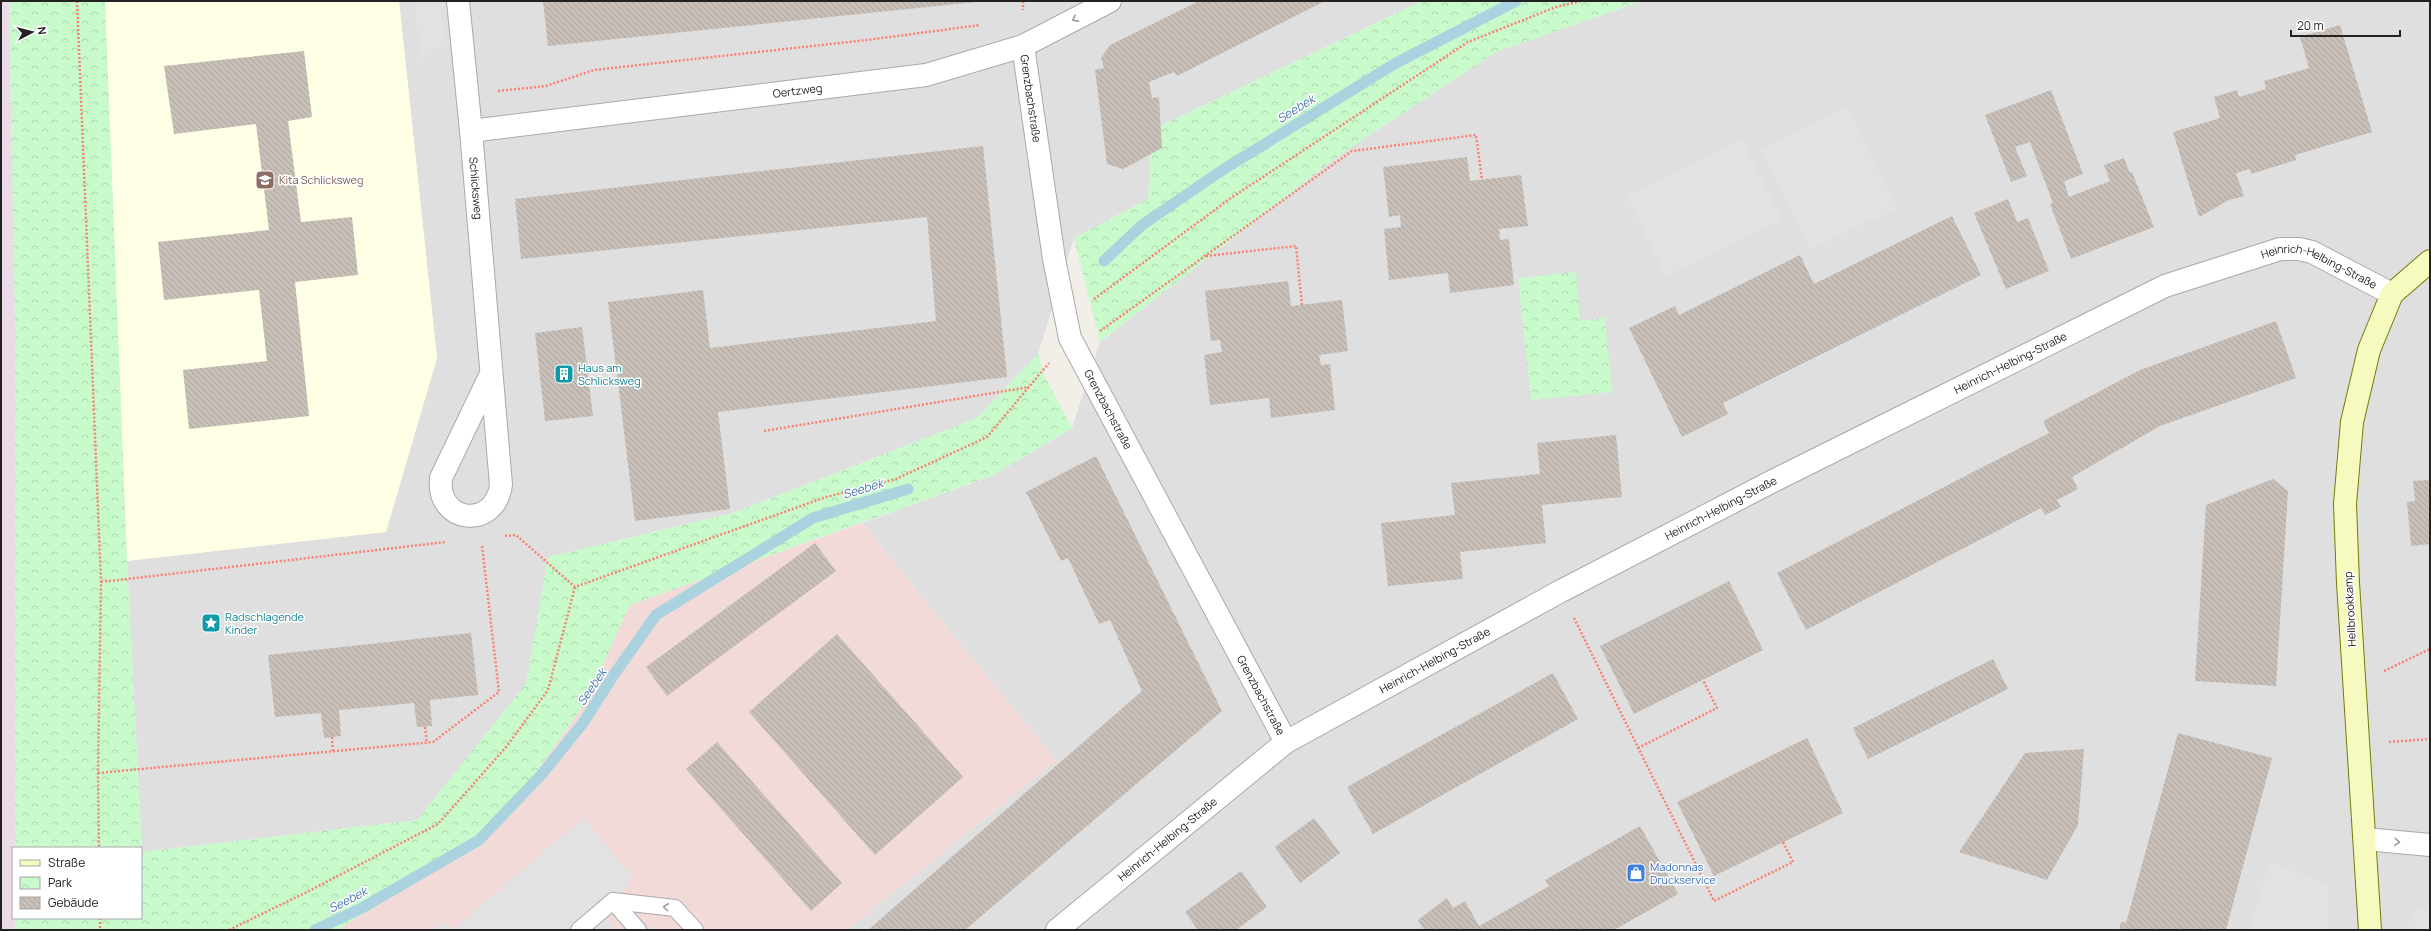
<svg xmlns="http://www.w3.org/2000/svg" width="2431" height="931" viewBox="0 0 2431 931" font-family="Manrope,sans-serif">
<defs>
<pattern id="park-crowns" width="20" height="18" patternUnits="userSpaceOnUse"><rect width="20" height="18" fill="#c8facc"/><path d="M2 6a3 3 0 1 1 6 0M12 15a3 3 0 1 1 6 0" fill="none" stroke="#acd6af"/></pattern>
<pattern id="building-back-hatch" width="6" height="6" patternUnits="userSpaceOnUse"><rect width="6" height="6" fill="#c7bfb8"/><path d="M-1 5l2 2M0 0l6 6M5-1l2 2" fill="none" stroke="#aba49e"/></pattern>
</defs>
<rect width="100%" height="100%" fill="#f2efe9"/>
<!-- residential -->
<g fill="#e0dfdf">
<polygon points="399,1 1422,1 1152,130 1148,199 1074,238 1038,354 977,418 733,513 548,557 527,684 417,820 142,852 127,561 386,531 437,358"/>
<polygon points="1642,1 2430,1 2430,930 847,930 1056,761 862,523 992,476 1072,428 1100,342 1342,153 1496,52"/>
</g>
<!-- commercial -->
<polygon fill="#f2dad9" points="862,523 1056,761 847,930 337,930 492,834 586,702 629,605"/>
<!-- education -->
<polygon fill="#ffffe5" points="105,1 399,1 437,358 386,532 127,561"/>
<!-- railway -->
<polygon fill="#ebdbe8" points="1,1 9,1 15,323 15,848 13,848 13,918 15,918 15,930 1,930"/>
<!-- park -->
<g fill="url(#park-crowns)">
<polygon points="9,1 105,1 127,561 142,852 417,820 526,684 548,557 733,513 977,418 1038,354 1046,379 1072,428 992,476 630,605 586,702 492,834 337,930 15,930 15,918 141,918 141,848 15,848 15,323"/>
<polygon points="1422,1 1642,1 1496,52 1342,153 1100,342 1074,238 1148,199 1152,130"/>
<polygon points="1576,272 1580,321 1605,318 1612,392 1531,400 1518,278"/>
</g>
<!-- parking -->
<g fill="#e2e2e2">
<polygon points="414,1 439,1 444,42 421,61"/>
<polygon points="1847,107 1897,208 1810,250 1761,149"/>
<polygon points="1742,139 1782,220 1666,276 1627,197"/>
<polygon points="583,818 633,877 607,916 614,930 432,930 443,921 452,930"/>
<polygon points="2269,861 2327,885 2329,930 2250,930"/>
<polygon points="2430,906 2430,930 2415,930 2414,907"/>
</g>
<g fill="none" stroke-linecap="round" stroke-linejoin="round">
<!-- stream -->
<g stroke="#aad3df" stroke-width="11">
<polyline points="1104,261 1142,225 1224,169 1396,63 1516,1"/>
<polyline points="315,930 362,908 479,840 542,774 583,723 615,673 656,615 813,518 908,489"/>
</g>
</g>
<!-- building -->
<g fill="url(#building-back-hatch)">
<polygon points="543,1 975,1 976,2 548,46"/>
<polygon points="1199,1 1325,1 1177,76 1174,72 1149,82 1152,98 1159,97 1162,148 1123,169 1107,164 1095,70 1104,68 1101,58 1110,45"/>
<polygon points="2340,25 2372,132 2295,155 2296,160 2251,174 2250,169 2236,173 2244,196 2229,200 2199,217 2173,132 2220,118 2214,97 2237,90 2239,97 2266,89 2264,81 2309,68 2300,37"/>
<polygon points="304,51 312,117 288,121 301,222 352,217 358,275 295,282 309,416 189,429 183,370 267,361 259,290 164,300 158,242 269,230 256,124 174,134 164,66"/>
<polygon points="2051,90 2083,174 2064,181 2069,197 2110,181 2104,165 2124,158 2130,173 2132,172 2154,227 2071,259 2050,204 2053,203 2030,142 2015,147 2027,176 2011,182 1985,115"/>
<polygon points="983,146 1007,377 718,412 730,509 635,521 608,302 703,290 710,348 936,321 927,217 521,259 515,199"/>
<polygon points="1467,157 1470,181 1521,175 1528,226 1499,229 1500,240 1509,239 1514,285 1450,293 1448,273 1389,280 1384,229 1401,227 1400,215 1389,217 1383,167"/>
<polygon points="2008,199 2017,222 2028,218 2049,271 2006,289 1974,213"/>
<polygon points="1952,216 1981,275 1723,403 1728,414 1682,437 1629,328 1675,306 1679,315 1800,255 1814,284"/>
<polygon points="1288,281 1291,306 1342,300 1348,351 1319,355 1321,365 1330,364 1335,410 1271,418 1269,398 1210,405 1204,355 1222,352 1220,340 1211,341 1205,291"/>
<polygon points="2276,321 2296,378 2160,426 2072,477 2078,489 2057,500 2061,507 2045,515 2041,508 1806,630 1777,573 2049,433 2043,421 2140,370"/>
<polygon points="582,327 593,416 545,421 535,333"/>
<polygon points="1616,435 1622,497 1542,505 1546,543 1460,552 1463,579 1388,586 1381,523 1455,515 1451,483 1540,474 1537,443"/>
<polygon points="1096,456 1222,711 965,930 868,930 1142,691 1110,620 1099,624 1068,558 1061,561 1026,492"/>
<polygon points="2273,479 2288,491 2276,686 2195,681 2206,505"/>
<polygon points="2430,480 2430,544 2411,546 2407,502 2415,501 2413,481"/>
<polygon points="815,543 836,571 667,696 646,667"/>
<polygon points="1729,581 1763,650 1634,714 1600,646"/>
<polygon points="471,633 478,695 430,700 432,726 417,727 414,703 339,710 341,736 324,738 321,713 275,717 268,655"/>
<polygon points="837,634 963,777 875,855 749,712"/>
<polygon points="1993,659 2008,689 1868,759 1853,728"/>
<polygon points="1553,673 1578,719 1373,834 1347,787"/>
<polygon points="2178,733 2272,758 2226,930 2119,930 2121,922 2126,923"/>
<polygon points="1807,738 1843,813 1714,876 1677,802"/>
<polygon points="717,742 842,883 811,911 686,769"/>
<polygon points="2084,749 2078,825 2047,880 1959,852 2025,753"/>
<polygon points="1314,818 1340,853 1300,883 1275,847"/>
<polygon points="1640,826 1678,894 1614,930 1424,930 1418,920 1447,898 1453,908 1465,901 1479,926 1549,886 1545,880"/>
<polygon points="1241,871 1267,907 1236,930 1198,930 1185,912"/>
</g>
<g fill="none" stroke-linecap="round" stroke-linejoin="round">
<defs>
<g id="lane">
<polyline points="613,901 638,930"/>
<polyline points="579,930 613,901 675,908 695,930"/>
</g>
<g id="street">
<path id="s1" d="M458 1 471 131 501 485C495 530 436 524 441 478L490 376"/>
<path id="s2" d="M1023 46 1054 259 1070 338 1286 742"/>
<path id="s3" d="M471 131 926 75 1023 46 1110 1"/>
<polyline points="2365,839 2430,845"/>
<path id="s4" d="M1057 930 1286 742 1561 591 1771 482 2165 286 2280 249H2299L2312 252 2392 294"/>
</g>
<polyline id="secondary" points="2370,930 2348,583 2345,504 2352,422 2369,350 2392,294 2430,261"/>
</defs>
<!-- lane casing -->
<use href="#lane" stroke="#a9a9a9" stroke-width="18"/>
<!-- street casing -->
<use href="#street" stroke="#a9a9a9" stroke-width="24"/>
<!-- secondary casing -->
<use href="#secondary" stroke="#707d05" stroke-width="24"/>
<!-- path -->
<g stroke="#fa8072" stroke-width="2.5" stroke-dasharray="2 2" stroke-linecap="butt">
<polyline points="77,1 101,582 98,773 99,848"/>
<polyline points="1023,1 1023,10"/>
<polyline points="498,91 546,86 594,70 867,40 980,25"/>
<polyline points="1206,256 1296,246 1302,305"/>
<polyline points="1094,299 1231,198 1468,42 1556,7 1581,1"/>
<polyline points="1100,331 1352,151 1476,135 1482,180"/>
<polyline points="764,431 1029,387"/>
<polyline points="505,536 516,535 575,587 826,497 896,479 987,437 1049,363"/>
<polyline points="101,582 446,542"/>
<polyline points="1574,618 1714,901 1793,862 1783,842"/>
<polyline points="2384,671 2430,649"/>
<polyline points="425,727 427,743"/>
<polyline points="332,737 333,752"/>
<polyline points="2389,742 2430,739"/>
<polyline points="1638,748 1717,708 1703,680"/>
<polyline points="98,773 433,742 499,692 482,546"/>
<polyline points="100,918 100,930"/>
<polyline points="229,930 305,893 438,824 507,746 548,690 575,587"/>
</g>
<!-- lane -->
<use href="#lane" stroke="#fff" stroke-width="16"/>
<!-- street -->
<use href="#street" stroke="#fff" stroke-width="22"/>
<!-- secondary -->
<use href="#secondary" stroke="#f7fabf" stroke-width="22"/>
</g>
<!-- one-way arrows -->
<defs><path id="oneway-chevron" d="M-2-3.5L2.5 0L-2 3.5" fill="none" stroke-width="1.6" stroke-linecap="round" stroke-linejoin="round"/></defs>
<g stroke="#9c9c9c">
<use href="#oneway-chevron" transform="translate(1075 19) rotate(152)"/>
<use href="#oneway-chevron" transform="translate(2397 842) rotate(5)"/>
<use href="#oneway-chevron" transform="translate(666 907) rotate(-173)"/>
</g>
<!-- icons -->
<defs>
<symbol id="school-square" viewBox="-11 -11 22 22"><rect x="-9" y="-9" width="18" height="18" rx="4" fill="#8d6e63" stroke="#fff"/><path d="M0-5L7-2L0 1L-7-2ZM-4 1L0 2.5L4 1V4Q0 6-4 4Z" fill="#fff"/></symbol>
<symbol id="building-square" viewBox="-11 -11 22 22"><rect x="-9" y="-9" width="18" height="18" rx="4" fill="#0f9aa8" stroke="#fff"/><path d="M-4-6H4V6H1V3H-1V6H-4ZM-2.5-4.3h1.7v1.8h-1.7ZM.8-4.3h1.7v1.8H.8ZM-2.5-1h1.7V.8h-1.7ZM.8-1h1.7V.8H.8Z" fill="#fff"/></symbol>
<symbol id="sight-square" viewBox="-11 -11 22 22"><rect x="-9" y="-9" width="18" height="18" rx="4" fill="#0f9aa8" stroke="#fff"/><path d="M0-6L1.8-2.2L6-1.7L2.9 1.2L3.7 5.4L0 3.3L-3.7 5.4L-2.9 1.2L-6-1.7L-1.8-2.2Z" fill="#fff"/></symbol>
<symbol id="shop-square" viewBox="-11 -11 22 22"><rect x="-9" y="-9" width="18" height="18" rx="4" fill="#3f7fe0" stroke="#fff"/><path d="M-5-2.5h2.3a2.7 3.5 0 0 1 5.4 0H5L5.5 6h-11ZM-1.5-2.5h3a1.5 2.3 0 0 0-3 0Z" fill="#fff"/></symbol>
</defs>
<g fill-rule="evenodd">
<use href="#school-square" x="254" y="169" width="22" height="22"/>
<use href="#building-square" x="553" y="363" width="22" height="22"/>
<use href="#sight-square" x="200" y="612" width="22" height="22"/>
<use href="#shop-square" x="1625" y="862" width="22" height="22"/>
</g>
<g text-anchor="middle" stroke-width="3" stroke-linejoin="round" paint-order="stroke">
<!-- street labels -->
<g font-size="11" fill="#222" stroke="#fff">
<text dy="4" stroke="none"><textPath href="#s3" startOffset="329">Oertzweg</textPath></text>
<text dy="4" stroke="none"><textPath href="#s2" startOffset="53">Grenzbachstraße</textPath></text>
<text dy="4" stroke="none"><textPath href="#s1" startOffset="188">Schlicksweg</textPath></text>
<text dy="4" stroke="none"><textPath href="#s4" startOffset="1450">Heinrich-Helbing-Straße</textPath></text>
<text dy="4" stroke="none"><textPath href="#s4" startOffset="1114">Heinrich-Helbing-Straße</textPath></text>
<text dy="4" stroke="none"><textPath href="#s2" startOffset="377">Grenzbachstraße</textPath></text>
<text dy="4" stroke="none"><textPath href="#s4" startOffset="790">Heinrich-Helbing-Straße</textPath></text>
<text transform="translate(2350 609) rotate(-93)" y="4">Hellbrookkamp</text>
<text dy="4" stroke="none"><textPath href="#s4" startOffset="466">Heinrich-Helbing-Straße</textPath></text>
<text dy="4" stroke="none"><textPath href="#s2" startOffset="701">Grenzbachstraße</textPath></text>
<text dy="4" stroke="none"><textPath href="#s4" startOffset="143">Heinrich-Helbing-Straße</textPath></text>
</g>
<!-- education labels -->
<g font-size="11" fill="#785e54" stroke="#fff" text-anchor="start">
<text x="279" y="184">Kita Schlicksweg</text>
</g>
<!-- culture labels -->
<g font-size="11" fill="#0d838f" stroke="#fff" text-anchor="start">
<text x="578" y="372">Haus am<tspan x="578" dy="13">Schlicksweg</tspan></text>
<text x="225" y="621">Radschlagende<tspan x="225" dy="13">Kinder</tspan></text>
</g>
<!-- shop labels -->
<g font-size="11" fill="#366cbe" stroke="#fff" text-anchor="start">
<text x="1650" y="871">Madonnas<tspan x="1650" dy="13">Druckservice</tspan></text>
</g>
<!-- water labels -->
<g font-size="12" font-style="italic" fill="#4a7aab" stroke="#fff">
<text transform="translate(1296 109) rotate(-32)" y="4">Seebek</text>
<text transform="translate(863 489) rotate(-17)" y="4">Seebek</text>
<text transform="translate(592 687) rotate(-56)" y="4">Seebek</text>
<text transform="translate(348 900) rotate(-27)" y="4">Seebek</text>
</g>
</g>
<!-- border -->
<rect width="2431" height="931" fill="none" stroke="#222222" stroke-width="4"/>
<!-- legend -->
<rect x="12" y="847" width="130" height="72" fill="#ffffff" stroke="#a7a7a7"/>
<rect x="20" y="860" width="20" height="6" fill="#f7fabf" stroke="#a7a7a7"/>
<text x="48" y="867" font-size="12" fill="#222222">Straße</text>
<rect x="20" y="877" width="20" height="12" fill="url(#park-crowns)" stroke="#a7a7a7"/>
<text x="48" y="887" font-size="12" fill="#222222">Park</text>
<rect x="20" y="897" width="20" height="12" fill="url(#building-back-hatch)" stroke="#a7a7a7"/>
<text x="48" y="907" font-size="12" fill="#222222">Gebäude</text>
<!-- north arrow -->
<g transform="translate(32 32) rotate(83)" stroke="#ffffff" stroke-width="3" paint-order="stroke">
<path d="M0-3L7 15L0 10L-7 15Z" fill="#222222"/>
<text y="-6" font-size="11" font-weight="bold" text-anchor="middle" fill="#222222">N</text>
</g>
<!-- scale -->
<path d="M2291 30v6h109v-6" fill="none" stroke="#222222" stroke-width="2"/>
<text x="2297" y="30" font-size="12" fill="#222222" stroke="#ffffff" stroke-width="3" paint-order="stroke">20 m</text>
</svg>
